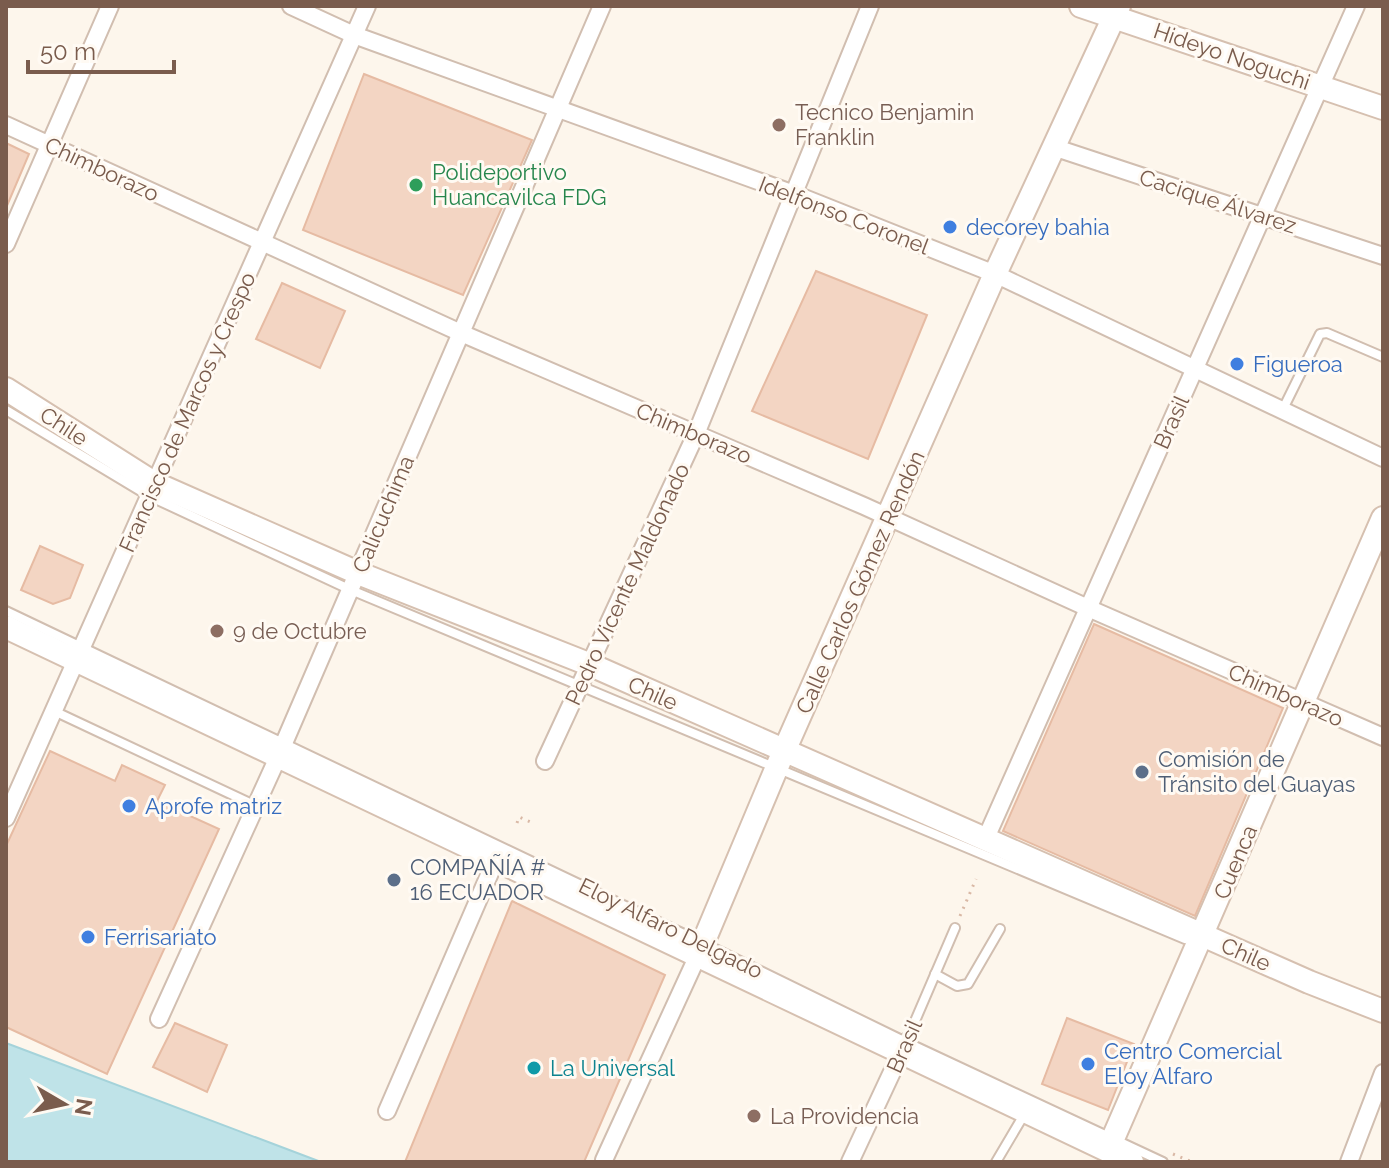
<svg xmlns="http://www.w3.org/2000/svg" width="1389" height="1168" viewBox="0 0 1389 1168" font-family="Raleway,sans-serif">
<rect width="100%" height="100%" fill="#fdf6ec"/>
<!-- water -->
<polygon fill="#bfe3e8" stroke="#a5d3da" stroke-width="2" points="6,1043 321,1162 6,1162"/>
<!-- building -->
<g fill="#f3d5c3" stroke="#e6bba3" stroke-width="2">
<polygon points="364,74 532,140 463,295 303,230"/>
<polygon points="6,143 29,154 6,208"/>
<polygon points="816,271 927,315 868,459 752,411"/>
<polygon points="282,283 345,311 320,368 256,339"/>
<polygon points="40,546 83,565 70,598 53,604 21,590"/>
<polygon points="1094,624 1283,708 1195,916 1003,831"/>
<polygon points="50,751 115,781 122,765 165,785 157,801 219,829 107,1074 6,1027 6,846"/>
<polygon points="512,901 665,975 584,1162 405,1162"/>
<polygon points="1067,1018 1134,1044 1108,1110 1042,1084"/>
<polygon points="175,1023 227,1045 207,1092 153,1067"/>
</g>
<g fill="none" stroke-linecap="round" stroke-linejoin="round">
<defs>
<g id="lane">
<polyline points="1283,409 1320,334 1327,333 1383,357"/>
<polyline points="6,410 149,496 351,590 1185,939"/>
<polyline points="6,611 703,943 906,1042 1163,1162"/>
<polyline points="54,711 256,806"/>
<polyline points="935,974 957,986 968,984 1000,929"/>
<polyline points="906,1042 955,928"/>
<polyline points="996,1162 1025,1113"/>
</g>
<g id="street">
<polyline points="291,6 354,35 794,194 995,274 1383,458"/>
<polyline points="6,125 461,333 864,506 1088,608 1383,737"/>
<polyline points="1053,147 1383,256"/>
<polyline points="6,244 110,6"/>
<polyline points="545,761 696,434 870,6"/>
<polyline points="6,818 367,6"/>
<polyline points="986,838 1356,6"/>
<polyline points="159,1019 278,757 602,6"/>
<polyline points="387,1111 496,859"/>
<polyline points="604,1160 698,955"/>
<polyline points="850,1162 906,1042"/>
<polyline points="1349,1162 1383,1073"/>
</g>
<g id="secondary">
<polyline points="1081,6 1383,108"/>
<polyline points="6,389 154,483 358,573 591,665 1309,982 1383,1011"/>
<polyline points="6,627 1132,1162"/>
<polyline points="698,955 777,767 995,274 1119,6"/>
<polyline points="1108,1150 1383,518"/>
</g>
</defs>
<!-- lane casing -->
<use href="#lane" stroke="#d1beb0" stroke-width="12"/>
<!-- street casing -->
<use href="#street" stroke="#d1beb0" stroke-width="20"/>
<!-- secondary casing -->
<use href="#secondary" stroke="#d6c0b0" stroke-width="26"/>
<!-- path -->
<g stroke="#d9b8a5" stroke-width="3" stroke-dasharray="2 6" stroke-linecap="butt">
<polyline points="517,823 519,817 535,824"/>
<polyline points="960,916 976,879"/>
<polyline points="1173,1154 1192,1162"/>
</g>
<!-- lane -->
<use href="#lane" stroke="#fff" stroke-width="8"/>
<!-- street -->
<use href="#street" stroke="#fff" stroke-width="16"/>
<!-- secondary -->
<use href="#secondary" stroke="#fff" stroke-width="22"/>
</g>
<!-- markers -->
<g fill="#8d6e63" stroke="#fffaf3" stroke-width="3">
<circle cx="779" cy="125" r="8"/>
<circle cx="217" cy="631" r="8"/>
<circle cx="754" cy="1116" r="8"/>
</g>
<circle fill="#2e9e5b" stroke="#fffaf3" stroke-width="3" cx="416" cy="185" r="8"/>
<g fill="#3f7fe0" stroke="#fffaf3" stroke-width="3">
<circle cx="950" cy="227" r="8"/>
<circle cx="1237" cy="364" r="8"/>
<circle cx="129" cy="806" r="8"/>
<circle cx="88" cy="937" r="8"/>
<circle cx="1088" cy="1064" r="8"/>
</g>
<g fill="#5c6f8a" stroke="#fffaf3" stroke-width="3">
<circle cx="1142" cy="772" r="8"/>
<circle cx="394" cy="880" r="8"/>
</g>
<circle fill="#0f9aa8" stroke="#fffaf3" stroke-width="3" cx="534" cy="1068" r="8"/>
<g text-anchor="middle" stroke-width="6" stroke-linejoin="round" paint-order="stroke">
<!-- street labels -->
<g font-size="22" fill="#7a5c4d" stroke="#fffaf3">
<text transform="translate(1232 56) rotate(19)" y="8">Hideyo Noguchi</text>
<text transform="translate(102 169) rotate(25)" y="8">Chimborazo</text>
<text transform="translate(1218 201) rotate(18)" y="8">Cacique Álvarez</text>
<text transform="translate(844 215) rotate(21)" y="8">Idelfonso Coronel</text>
<text transform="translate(187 412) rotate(-66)" y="8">Francisco de Marcos y Crespo</text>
<text transform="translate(1171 422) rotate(-66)" y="8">Brasil</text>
<text transform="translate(64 426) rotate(33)" y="8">Chile</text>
<text transform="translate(694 433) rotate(23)" y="8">Chimborazo</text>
<text transform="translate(383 514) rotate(-67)" y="8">Calicuchima</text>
<text transform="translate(860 582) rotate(-66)" y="8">Calle Carlos Gómez Rendón</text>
<text transform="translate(627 584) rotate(-65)" y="8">Pedro Vicente Maldonado</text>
<text transform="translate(653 693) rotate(24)" y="8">Chile</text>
<text transform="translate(1286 695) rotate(24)" y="8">Chimborazo</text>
<text transform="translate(1235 862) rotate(-67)" y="8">Cuenca</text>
<text transform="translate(671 928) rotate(26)" y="8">Eloy Alfaro Delgado</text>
<text transform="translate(1246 954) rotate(24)" y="8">Chile</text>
<text transform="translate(904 1046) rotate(-66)" y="8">Brasil</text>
</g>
<!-- education labels -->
<g font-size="22" fill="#785e54" stroke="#fffaf3" text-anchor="start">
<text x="795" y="120">Tecnico Benjamin<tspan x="795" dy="25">Franklin</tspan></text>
<text x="233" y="639">9 de Octubre</text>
<text x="770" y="1124">La Providencia</text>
</g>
<!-- leisure labels -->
<g font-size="22" fill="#27864d" stroke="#fffaf3" text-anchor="start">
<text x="432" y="180">Polideportivo<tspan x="432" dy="25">Huancavilca FDG</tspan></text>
</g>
<!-- shop labels -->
<g font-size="22" fill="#366cbe" stroke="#fffaf3" text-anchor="start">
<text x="966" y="235">decorey bahia</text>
<text x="1253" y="372">Figueroa</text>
<text x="145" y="814">Aprofe matriz</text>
<text x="104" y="945">Ferrisariato</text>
<text x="1104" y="1059">Centro Comercial<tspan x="1104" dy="25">Eloy Alfaro</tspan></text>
</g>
<!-- service labels -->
<g font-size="22" fill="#4e5e75" stroke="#fffaf3" text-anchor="start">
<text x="1158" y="767">Comisión de<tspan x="1158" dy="25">Tránsito del Guayas</tspan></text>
<text x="410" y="875">COMPAÑÍA #<tspan x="410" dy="25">16 ECUADOR</tspan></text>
</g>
<!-- culture labels -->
<g font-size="22" fill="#0d838f" stroke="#fffaf3" text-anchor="start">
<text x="550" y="1076">La Universal</text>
</g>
</g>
<!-- border -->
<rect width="1389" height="1168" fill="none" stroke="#7a5c4d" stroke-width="16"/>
<!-- north arrow -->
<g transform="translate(64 1104) rotate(99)" stroke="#fffaf3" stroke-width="6" paint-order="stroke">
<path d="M0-6L14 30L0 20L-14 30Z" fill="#7a5c4d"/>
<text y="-12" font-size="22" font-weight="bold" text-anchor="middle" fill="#7a5c4d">N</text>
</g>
<!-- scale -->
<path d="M28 60v12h146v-12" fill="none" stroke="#7a5c4d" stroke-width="4"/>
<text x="40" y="60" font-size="24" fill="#7a5c4d" stroke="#fffaf3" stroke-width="6" paint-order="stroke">50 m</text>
</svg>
